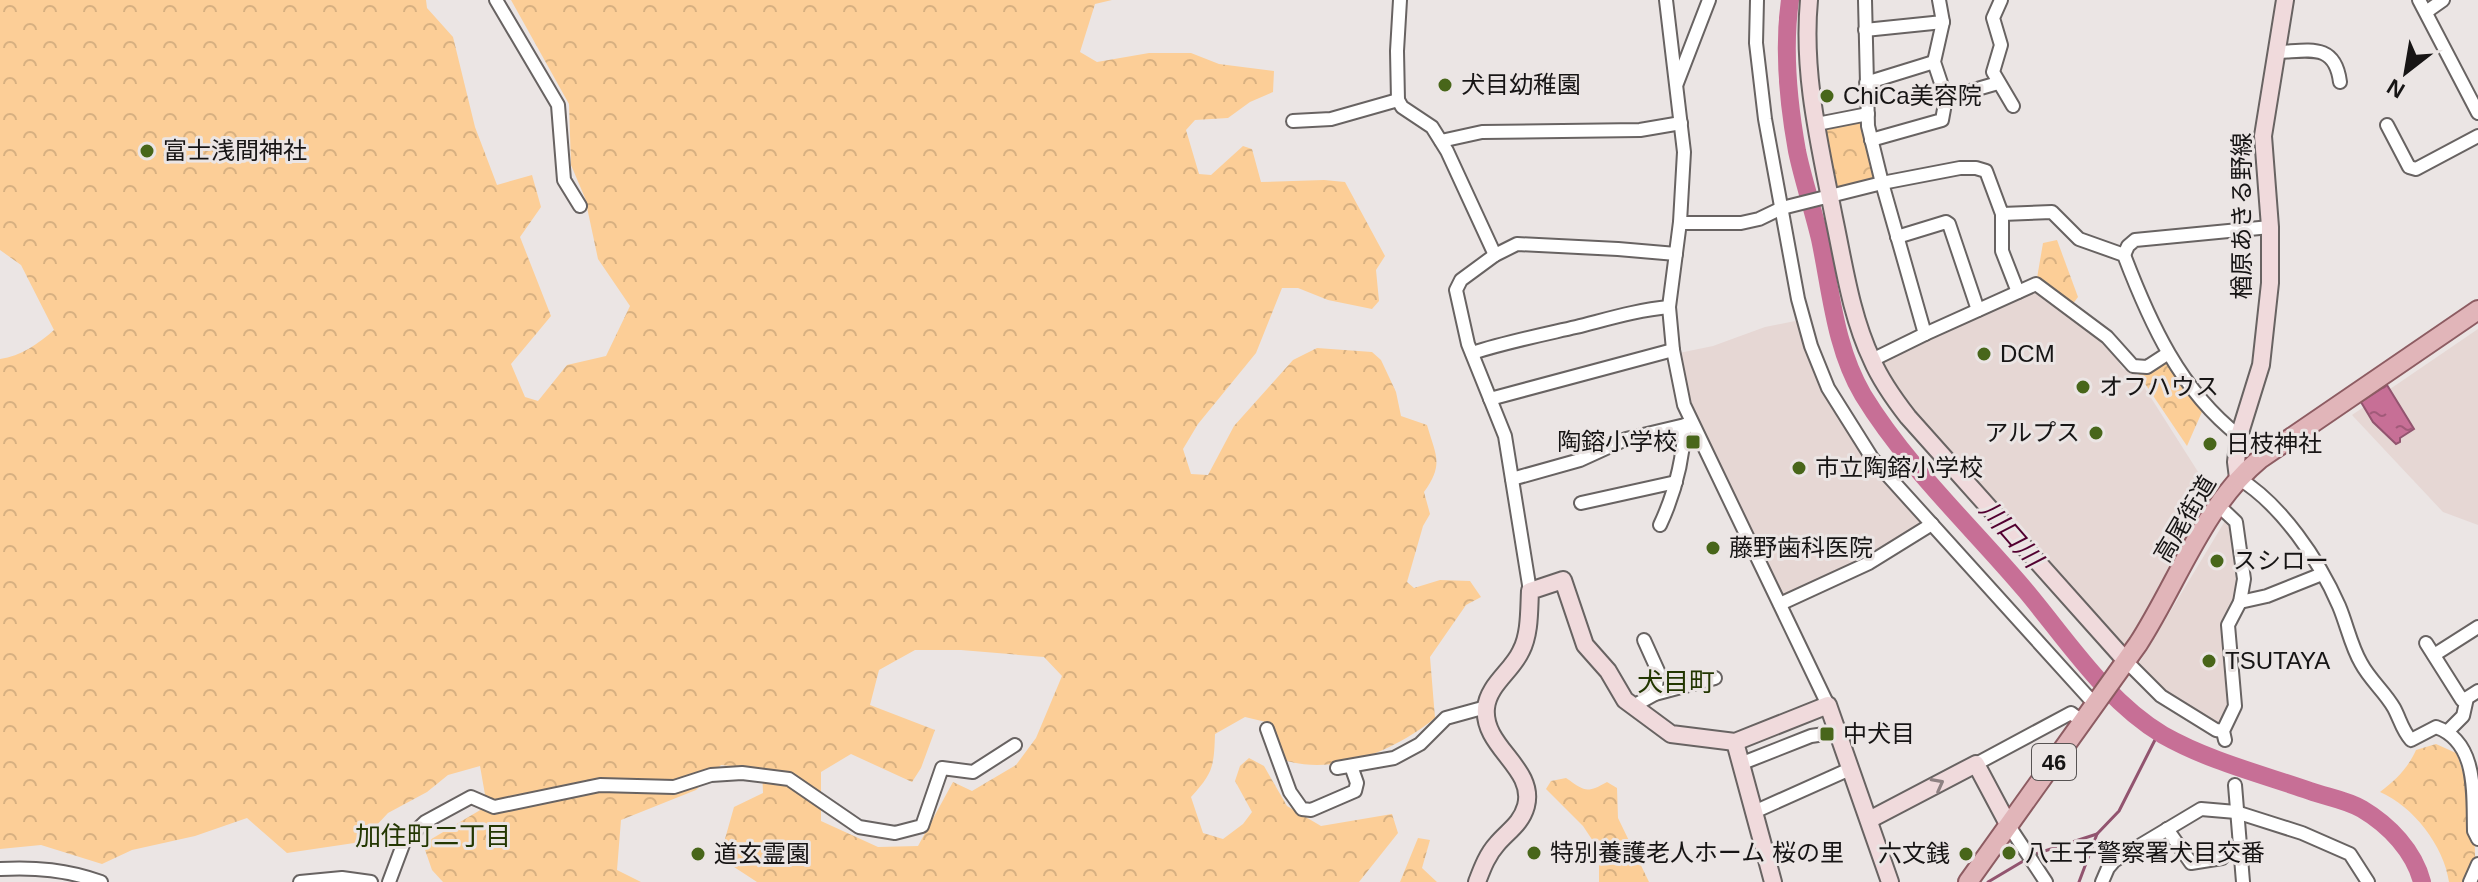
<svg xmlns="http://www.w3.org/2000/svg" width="2478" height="882" viewBox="0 0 2478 882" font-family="Arial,'Noto Sans JP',sans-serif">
<defs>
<pattern id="forest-crowns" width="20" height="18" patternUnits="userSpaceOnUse" patternTransform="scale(2)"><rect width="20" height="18" fill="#fcce97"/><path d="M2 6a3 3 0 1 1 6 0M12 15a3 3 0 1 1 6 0" fill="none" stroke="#d7b081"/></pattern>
<pattern id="water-ripples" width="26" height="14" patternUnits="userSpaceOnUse" patternTransform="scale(2)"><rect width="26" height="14" fill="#c76f96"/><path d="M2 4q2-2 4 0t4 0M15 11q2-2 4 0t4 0" fill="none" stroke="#a15a79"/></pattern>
</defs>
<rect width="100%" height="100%" fill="#ebe5e4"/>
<!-- built -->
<g fill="#e6d7d4">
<polygon points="2036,284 2069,309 2109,347 2123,369 2134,371 2214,497 2199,517 2169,575 2128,644 2122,644 1907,405 1878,357"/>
<polygon points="1805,319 1835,402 1932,524 1784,602 1689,409 1679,353 1713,346 1765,327"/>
<polygon points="2478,329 2478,525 2443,512 2352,415"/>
<polygon points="2225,521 2231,525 2240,574 2236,599 2227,624 2233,707 2221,728 2167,694 2138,665"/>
</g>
<!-- forest -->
<g fill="url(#forest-crowns)" fill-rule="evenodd">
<path d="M0 0H426L427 8 453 37 475 127 497 185 532 175 541 207 520 237 551 316 511 364 525 397 538 401 567 365 606 356 630 306 598 259 585 198 571 165 569 104 511 0H1112L1095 4 1080 52 1097 62 1149 53H1191L1219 64 1274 71 1273 92 1250 102 1228 118 1195 120 1186 130 1199 174 1211 175 1243 146 1252 149 1261 182 1324 180 1345 182 1385 256 1376 270 1379 301 1372 309 1328 300 1298 288H1282L1256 353 1198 424 1183 449 1191 474 1208 475 1234 426 1293 360 1317 348 1372 352 1381 360 1396 392 1401 416 1427 425C1436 456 1444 464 1424 492L1430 514 1423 526 1407 582 1414 588 1440 580 1470 581 1481 597 1466 605 1430 657 1435 718C1396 750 1337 775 1287 761L1270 723 1245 717 1215 734C1214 767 1213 773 1191 797L1203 833 1223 839 1243 824 1252 812 1235 781 1240 766 1249 758 1264 766 1287 806 1321 826 1392 814 1398 833 1359 882H757L731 865 721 853 734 807 763 793 762 769 721 765 696 790 621 820 617 870 641 882H443L432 870 423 844 487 806 480 766 448 775 427 792 388 813 361 842 287 853 247 818 195 836 132 850 102 864 41 845 0 849V359C21 356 38 344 54 330L21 265 0 250ZM915 650H961L1044 657 1062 676 1036 738 1016 765 972 791 953 782 918 846 878 847 821 821V772L851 754 912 782 921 768 935 730 870 705 879 670Z"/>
<polygon points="1868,114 1882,183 1838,194 1823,123"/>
<polygon points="2057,240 2078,297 2069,309 2036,284 2043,243"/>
<polygon points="2167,354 2205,405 2187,446 2133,366"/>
<path d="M2436 744 2456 753C2471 788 2478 845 2474 882H2449C2444 846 2413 806 2380 792 2396 780 2408 768 2416 750Z"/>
<path d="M1566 778C1585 791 1586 794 1607 782L1617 788 1618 818 1649 882H1599V850L1583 826 1546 789 1551 781Z"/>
<polygon points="1418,838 1430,840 1422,868 1437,882 1400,882"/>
</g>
<!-- water -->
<polygon fill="url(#water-ripples)" stroke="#92546f" stroke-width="2" points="2387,385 2414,429 2400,438 2400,442 2396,444 2373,422 2361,402"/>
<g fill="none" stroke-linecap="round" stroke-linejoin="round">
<!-- stream -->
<g stroke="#92546f" stroke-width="3">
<polyline points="2032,855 2097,834"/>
<polyline points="1988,882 2025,860"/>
<polyline points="2079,882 2097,834 2119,811 2159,732"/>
</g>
<!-- river -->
<path stroke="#c76f96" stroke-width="18" d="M1790 0C1783 49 1788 101 1797 151 1803 180 1813 209 1820 239 1831 291 1835 348 1863 395 1907 467 1972 527 2026 591 2067 640 2107 702 2163 735 2209 761 2261 774 2310 791 2327 797 2347 800 2362 809 2389 825 2414 851 2422 882"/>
<defs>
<g id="street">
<polyline points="496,0 558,105 564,180 580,206"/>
<polyline points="1400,0 1397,51 1398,100 1402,107 1432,127 1447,151 1495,255"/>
<polyline points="1666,0 1684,152 1680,222 1669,307 1673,350 1684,405 1828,705"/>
<polyline points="1757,0 1756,43 1765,119 1798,299 1811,346 1828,388 1872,458 2089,698"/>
<polyline points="1865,0 1868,126 1882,183 1925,334 1872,360"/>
<polyline points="2001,0 1993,18 2001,45 1993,72 2013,106"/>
<polyline points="2419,0 2478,113"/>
<polyline points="2426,12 2443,0"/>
<polyline points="1865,30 1943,22"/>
<path d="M2278 52C2308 51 2335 42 2340 82"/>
<polyline points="1677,83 1709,0"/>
<polyline points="1866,83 1934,62"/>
<polyline points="1946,98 1998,83"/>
<polyline points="1293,121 1331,119 1398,100"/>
<polyline points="1817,124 1868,114"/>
<polyline points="2387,125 2409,167 2416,169 2478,136"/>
<polyline points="1871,140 1942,120 1946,98 1934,62 1943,22 1939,0"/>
<polyline points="1441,141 1482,132 1640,130 1681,123"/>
<polyline points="2002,214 2002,251 2018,292"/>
<path d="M1680 223H1741L1759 219 1782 208 1882 183 1960 168H1976L1986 171 2002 214 2052 212 2079 239 2124 255C2150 323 2180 390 2239 436"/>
<polyline points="1897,237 1946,222 1949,224 1978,310"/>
<polyline points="2124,255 2128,246 2135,240 2270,227"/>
<polyline points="1925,334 2036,284 2107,337 2133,366 2147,367 2167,354"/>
<path d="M1472 353C1506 342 1541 335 1576 327 1608 319 1637 310 1669 307"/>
<polyline points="1490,399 1673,350"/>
<path d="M2238 478C2281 504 2319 560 2339 606 2347 625 2351 646 2361 663 2370 680 2385 692 2394 708 2400 719 2402 730 2411 740L2436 727C2478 742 2473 794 2474 831L2478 839"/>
<polyline points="1512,479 1580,460 1626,439 1685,425"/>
<polyline points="1581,503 1676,482"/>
<polyline points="2218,505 2236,522 2244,579 2240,602 2228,625 2235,706 2223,731 2225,740"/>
<path d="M1660 525C1675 493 1683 460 1685 425L1691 422"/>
<polyline points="1530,591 1505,436 1468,344 1456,290 1461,280 1495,255 1517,244 1618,249 1676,254"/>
<polyline points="2240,602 2267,596 2322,574"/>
<polyline points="1780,604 1869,563 1932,524"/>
<polyline points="1644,640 1658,671 1655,694"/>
<polyline points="2426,643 2462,700 2467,698"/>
<polyline points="2434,655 2478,627"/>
<polyline points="2126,661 2161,696 2216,730 2223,731"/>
<polyline points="1635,705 1655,694 1715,678"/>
<polyline points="1267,729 1290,792 1302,809 1311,810 1355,791 1357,783 1351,766"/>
<polyline points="2448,731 2463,716 2467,698 2478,691"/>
<polyline points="1740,764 1811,736 1838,732"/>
<polyline points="1976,764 2071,713 2083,722"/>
<polyline points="1337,768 1394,758 1420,744 1446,718 1486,707"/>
<polyline points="2235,785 2243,882"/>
<polyline points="1754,812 1850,769"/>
<polyline points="2009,826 2046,882"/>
<polyline points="2167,829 2191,863 2222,858"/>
<path d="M0 869C36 867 67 870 101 882"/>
<polyline points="300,882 342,878 371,882"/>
<polyline points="389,882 404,842 425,822 471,797 494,807 600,785 674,787 711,775 742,773 789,779 859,827 895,833 922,826 942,768 973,772 1015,745"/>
<polyline points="2102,882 2108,868 2114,861 2201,809 2236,812 2302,833 2350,854 2368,882"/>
<polyline points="2470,882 2478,864"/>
</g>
<g id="secondary">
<path d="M1809 0C1802 74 1820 146 1834 218 1844 265 1851 316 1872 360 1881 381 1894 399 1908 417L2126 661"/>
<polyline points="2238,478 2236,462 2239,436 2261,365 2270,283 2270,227 2263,136 2285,0"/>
<polyline points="1735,742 1773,882"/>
<polyline points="1869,820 1976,764 2009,826"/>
<path d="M1477 882C1482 869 1487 855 1497 844 1508 831 1521 824 1526 806 1536 768 1482 747 1486 708 1488 685 1512 671 1521 651 1530 634 1529 610 1530 591L1563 580 1585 645 1608 671 1625 700 1671 734 1735 742 1828 705 1890 882"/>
</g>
<path id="primary" d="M1968 882 2138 644C2178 582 2203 506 2260 459L2478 310"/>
</defs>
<!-- street casing -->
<use href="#street" stroke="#686362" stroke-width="16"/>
<!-- secondary casing -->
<use href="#secondary" stroke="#686362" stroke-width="20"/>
<!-- primary casing -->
<use href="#primary" stroke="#8d5c62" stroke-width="22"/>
<!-- street -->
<use href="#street" stroke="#fff" stroke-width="12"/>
<!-- secondary -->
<use href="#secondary" stroke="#f0dadc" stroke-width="16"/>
<!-- primary -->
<use href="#primary" stroke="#e1b5b9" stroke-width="18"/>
</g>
<!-- one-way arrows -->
<defs><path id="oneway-chevron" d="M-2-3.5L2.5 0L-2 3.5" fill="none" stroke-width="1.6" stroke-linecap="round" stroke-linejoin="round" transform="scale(2)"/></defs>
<use stroke="#8e8182" href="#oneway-chevron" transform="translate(1938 784) rotate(-28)"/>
<!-- markers -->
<g fill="#48661a" stroke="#ebe5e4" stroke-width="3">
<circle cx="1445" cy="85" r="8"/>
<circle cx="1827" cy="96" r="8"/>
<circle cx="147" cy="151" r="8"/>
<circle cx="1984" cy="354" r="8"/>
<circle cx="2083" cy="387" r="8"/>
<circle cx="2096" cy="433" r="8"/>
<rect x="1685" y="434" width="16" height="16" rx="4"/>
<circle cx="2210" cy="444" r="8"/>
<circle cx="1799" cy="468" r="8"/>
<circle cx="1713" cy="548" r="8"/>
<circle cx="2217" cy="561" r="8"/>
<circle cx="2209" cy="661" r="8"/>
<rect x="1819" y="726" width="16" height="16" rx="4"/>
<circle cx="1534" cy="853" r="8"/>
<circle cx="2009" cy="853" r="8"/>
<circle cx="698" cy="854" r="8"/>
<circle cx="1966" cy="854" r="8"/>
</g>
<g text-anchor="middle" stroke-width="6" stroke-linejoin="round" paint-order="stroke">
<!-- shield labels -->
<rect fill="#ebe5e4" stroke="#575353" stroke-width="2" x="2032" y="744" width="44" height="36" rx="6"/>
<g font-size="22" font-weight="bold" fill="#171515">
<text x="2054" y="770">46</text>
</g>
<!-- poi labels -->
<g font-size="24" fill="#171515" stroke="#ebe5e4" text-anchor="start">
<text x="1461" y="93">犬目幼稚園</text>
<text x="1843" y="104">ChiCa美容院</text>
<text x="163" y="159">富士浅間神社</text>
<text x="2000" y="362">DCM</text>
<text x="2099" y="395">オフハウス</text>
<text x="2080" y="441" text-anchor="end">アルプス</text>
<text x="1677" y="450" text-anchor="end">陶鎔小学校</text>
<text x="2226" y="452">日枝神社</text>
<text x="1815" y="476">市立陶鎔小学校</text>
<text x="1729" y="556">藤野歯科医院</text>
<text x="2233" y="569">スシロー</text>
<text x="2225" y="669">TSUTAYA</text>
<text x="1843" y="742">中犬目</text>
<text x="1550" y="861">特別養護老人ホーム 桜の里</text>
<text x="2025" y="861">八王子警察署犬目交番</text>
<text x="714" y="862">道玄霊園</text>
<text x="1950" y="862" text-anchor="end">六文銭</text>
</g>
<!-- street labels -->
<g font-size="24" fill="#171515" stroke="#ebe5e4">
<text transform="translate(2242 216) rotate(-90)" y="8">楢原あきる野線</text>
<text transform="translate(2185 519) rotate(-59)" y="8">高尾街道</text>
</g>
<!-- water labels -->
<g font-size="26" font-style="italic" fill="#520030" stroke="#ebe5e4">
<text transform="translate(2011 534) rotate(49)" y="9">川口川</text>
</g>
<!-- neighbourhood labels -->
<g font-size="26" fill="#233702" stroke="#ebe5e4">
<text x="1676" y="691">犬目町</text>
<text x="433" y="845">加住町二丁目</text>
</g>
</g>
<!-- north arrow -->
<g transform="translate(2406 72) rotate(211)" stroke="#ebe5e4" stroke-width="6" paint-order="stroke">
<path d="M0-6L14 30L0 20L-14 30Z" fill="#171515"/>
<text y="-12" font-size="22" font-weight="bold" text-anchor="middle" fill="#171515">N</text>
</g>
</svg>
